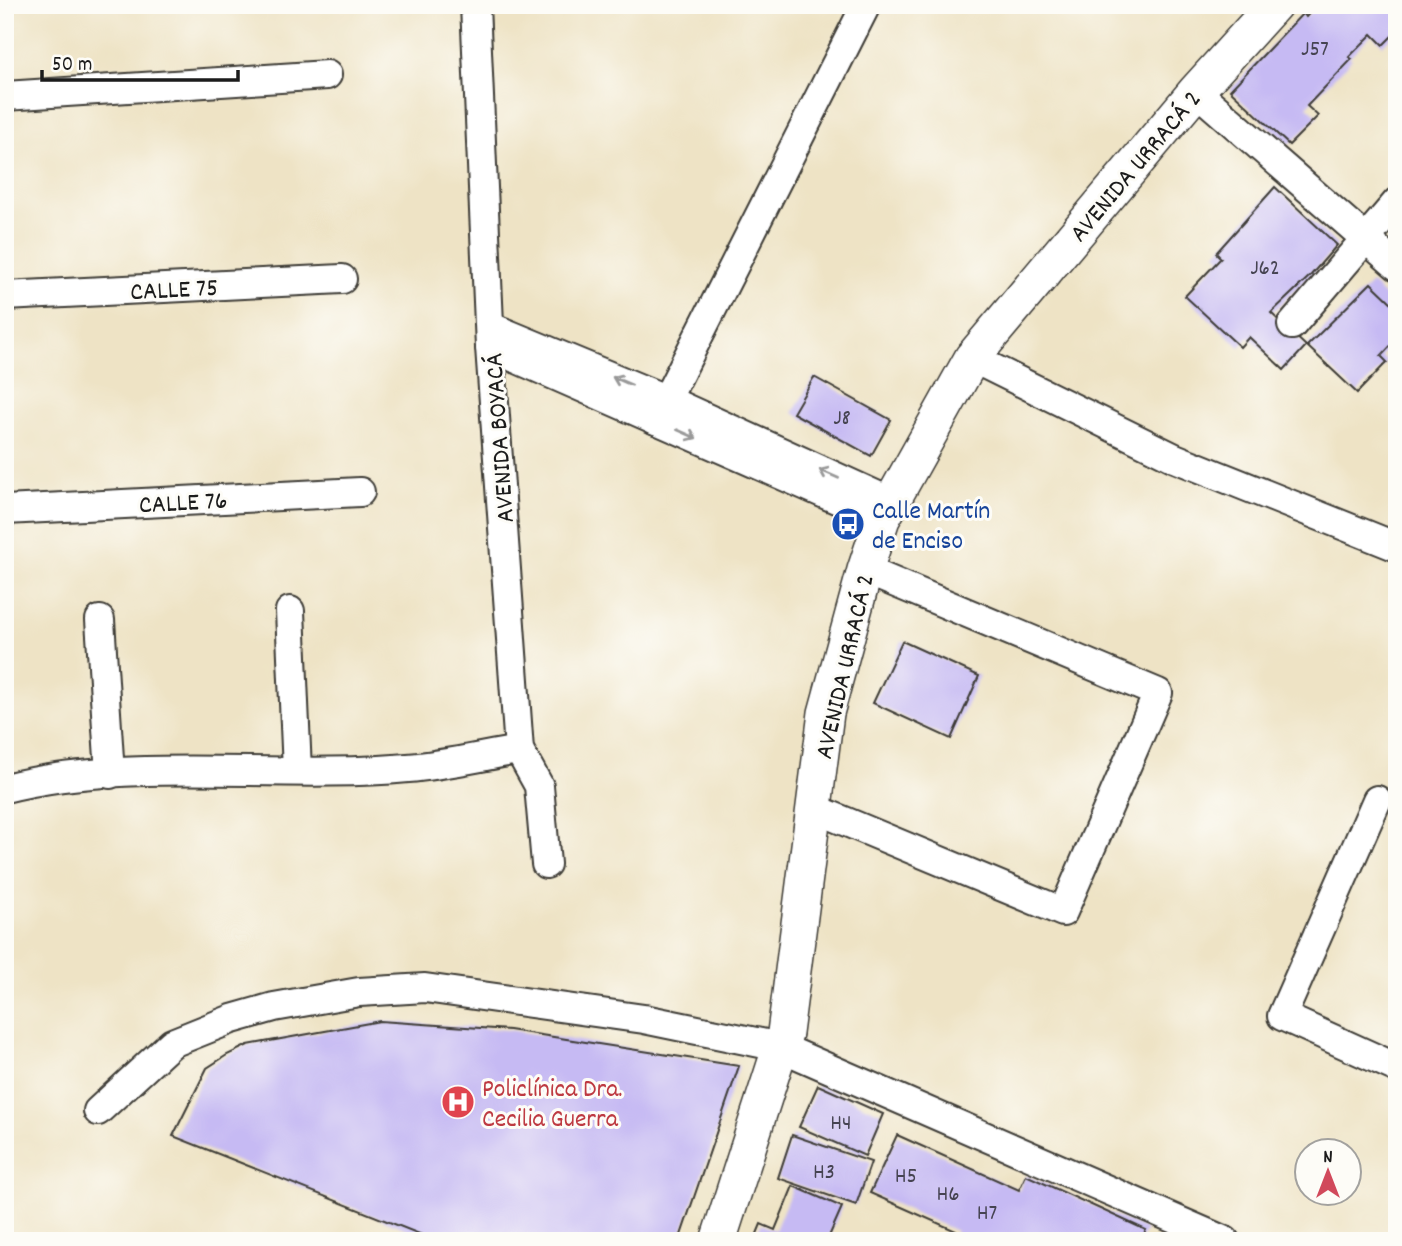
<svg xmlns="http://www.w3.org/2000/svg" width="1402" height="1246" viewBox="0 0 1402 1246" font-family="Dekko,sans-serif">
<rect width="100%" height="100%" fill="#fdfcf7"/>
<filter id="ink" filterUnits="userSpaceOnUse"><feTurbulence type="fractalNoise" baseFrequency=".0143" numOctaves="2"/><feDisplacementMap in="SourceGraphic" scale="14" xChannelSelector="R" yChannelSelector="G"/><feConvolveMatrix kernelMatrix="1 2 1 2 8 2 1 2 1" color-interpolation-filters="sRGB"/></filter>
<filter id="wash" filterUnits="userSpaceOnUse"><feTurbulence type="fractalNoise" baseFrequency=".00686" numOctaves="4" result="noise"/><feDisplacementMap in="SourceGraphic" scale="28" xChannelSelector="R" yChannelSelector="G"/><feGaussianBlur stdDeviation="1.57" result="paint"/><feColorMatrix in="noise" values="0 0 0 0 0 0 0 0 0 0 0 0 0 0 0 0 0 1.4 0 .05"/><feComposite in="paint" operator="in"/></filter>
<g filter="url(#wash)">
<rect width="100%" height="100%" fill="#eee3c5"/>
<g id="blocks">
<!-- building -->
<g fill="#c6baf3">
<polygon points="1317,5 1397,5 1397,31 1383,45 1372,34 1349,57 1352,59 1307,106 1318,116 1289,145 1230,90 1303,13 1306,17"/>
<polygon points="1275,187 1337,245 1311,275 1271,313 1306,346 1284,370 1249,337 1240,347 1185,296 1221,258 1216,253"/>
<polygon points="1371,283 1397,308 1397,339 1381,356 1387,362 1357,393 1307,346"/>
<polygon points="814,377 891,420 871,456 793,413"/>
<polygon points="902,641 979,676 951,739 873,703"/>
<polygon points="380,1021 509,1030 739,1066 679,1241 437,1241 173,1136 207,1068 227,1055 248,1045"/>
<polygon points="818,1085 883,1114 865,1156 799,1127"/>
<polygon points="792,1135 871,1162 856,1205 778,1178"/>
<polygon points="897,1135 1019,1190 1026,1175 1146,1230 1140,1241 952,1241 956,1231 870,1193"/>
<polygon points="793,1186 842,1207 827,1241 754,1241 761,1224 775,1230"/>
</g>
</g>
</g>
<g filter="url(#ink)">
<use href="#blocks" fill-opacity="0" stroke="#3c3a35" stroke-width="2"/>
<g fill="none" stroke-linecap="round" stroke-linejoin="round">
<defs>
<g id="minor">
<polyline points="475,5 490,347 519,750 539,786 546,864"/>
<polyline points="1196,91 1397,266"/>
<polyline points="5,96 327,75"/>
<polyline points="5,296 342,279"/>
<polyline points="1292,325 1397,202"/>
<polyline points="491,327 665,399 891,502"/>
<polyline points="490,347 875,516"/>
<polyline points="972,358 1175,458 1397,547"/>
<polyline points="656,420 866,5"/>
<polyline points="5,510 360,492"/>
<polyline points="290,611 297,771"/>
<polyline points="100,620 110,774"/>
<path d="M5 788C130 756 279 780 408 768 445 765 482 756 519 750"/>
<polyline points="1377,800 1282,1016 1397,1068"/>
<polyline points="813,808 1063,912 1158,693 865,570"/>
<polyline points="98,1111 172,1043 232,1019 274,1007 359,992 425,988 644,1019 780,1047 1225,1241"/>
</g>
<polyline id="tertiary" points="718,1241 785,1033 826,713 865,570 882,519 972,358 1196,91 1274,5"/>
</defs>
<!-- minor casing -->
<use href="#minor" stroke="#3c3a35" stroke-width="32"/>
<!-- tertiary casing -->
<use href="#tertiary" stroke="#3c3a35" stroke-width="38"/>
<!-- minor -->
<use href="#minor" stroke="#fff" stroke-width="28"/>
<!-- tertiary -->
<use href="#tertiary" stroke="#fff" stroke-width="35"/>
</g>
<!-- one-way arrows -->
<defs><path id="oneway-shaft" d="M-6 0H5M1.5-3L5.5 0L1.5 3" fill="none" stroke-width="1.6" stroke-linecap="round" stroke-linejoin="round" transform="scale(1.75)"/></defs>
<g stroke="#999">
<use href="#oneway-shaft" transform="translate(622 381) rotate(-157)"/>
<use href="#oneway-shaft" transform="translate(687 434) rotate(24)"/>
<use href="#oneway-shaft" transform="translate(829 474) rotate(-156)"/>
</g>
</g>
<!-- icons -->
<defs>
<symbol id="bus-disc" viewBox="-11 -11 22 22"><circle r="9.5" fill="#1a4fb4" stroke="#fdfcf7"/><path d="M-5-6H5V4H4V6H2V4H-2V6H-4V4H-5ZM-3.5-4V0h7V-4ZM-3.5 1.2v1.5H-2V1.2ZM2 1.2v1.5H3.5V1.2Z" fill="#fff"/></symbol>
<symbol id="hospital-disc" viewBox="-11 -11 22 22"><circle r="9.5" fill="#e0444e" stroke="#fdfcf7"/><path d="M-5-5h3v3.5h4V-5h3V5h-3V1.5h-4V5h-3Z" fill="#fff"/></symbol>
</defs>
<g fill-rule="evenodd">
<use href="#bus-disc" x="829" y="505" width="38" height="38"/>
<use href="#hospital-disc" x="439" y="1083" width="38" height="38"/>
</g>
<g text-anchor="middle" stroke-width="6" stroke-linejoin="round" paint-order="stroke">
<!-- number labels -->
<g font-size="23" fill="#464452">
<text x="1315" y="55">J57</text>
<text x="1265" y="274">J62</text>
<text x="842" y="424">J8</text>
<text x="841" y="1129">H4</text>
<text x="824" y="1178">H3</text>
<text x="906" y="1182">H5</text>
<text x="948" y="1200">H6</text>
<text x="987" y="1219">H7</text>
</g>
<!-- street labels -->
<g font-size="26" fill="#1c1c1c" stroke="#fdfcf7">
<text transform="translate(1134 165) rotate(-50)" y="9">AVENIDA URRACÁ 2</text>
<text transform="translate(174 288) rotate(-3)" y="9">CALLE 75</text>
<text transform="translate(498 438) rotate(-94)" y="9">AVENIDA BOYACÁ</text>
<text transform="translate(183 501) rotate(-3)" y="9">CALLE 76</text>
<text transform="translate(843 666) rotate(-77)" y="9">AVENIDA URRACÁ 2</text>
</g>
<!-- transit labels -->
<g font-size="26" fill="#164399" stroke="#fdfcf7" text-anchor="start">
<text x="872" y="518">Calle Martín<tspan x="872" dy="30">de Enciso</tspan></text>
</g>
<!-- health labels -->
<g font-size="26" fill="#be3a42" stroke="#fdfcf7" text-anchor="start">
<text x="482" y="1096">Policlínica Dra.<tspan x="482" dy="30">Cecilia Guerra</tspan></text>
</g>
</g>
<!-- margin -->
<rect width="1402" height="1246" fill="none" stroke="#fdfcf7" stroke-width="28"/>
<!-- north arrow -->
<g transform="translate(1328 1172)"><circle r="33" fill="#fdfcf7" stroke="#a3a29f" stroke-width="2"/>
<path d="M0-5L12 26L0 18L-12 26Z" fill="#d1495b"/>
<text y="-10" font-size="19" font-weight="bold" text-anchor="middle" fill="#1c1c1c">N</text>
</g>
<!-- scale -->
<path d="M42 70v10h196v-10" fill="none" stroke="#1c1c1c" stroke-width="3.5"/>
<text x="52" y="70" font-size="21" fill="#1c1c1c" stroke="#fdfcf7" stroke-width="5" paint-order="stroke">50 m</text>
</svg>
